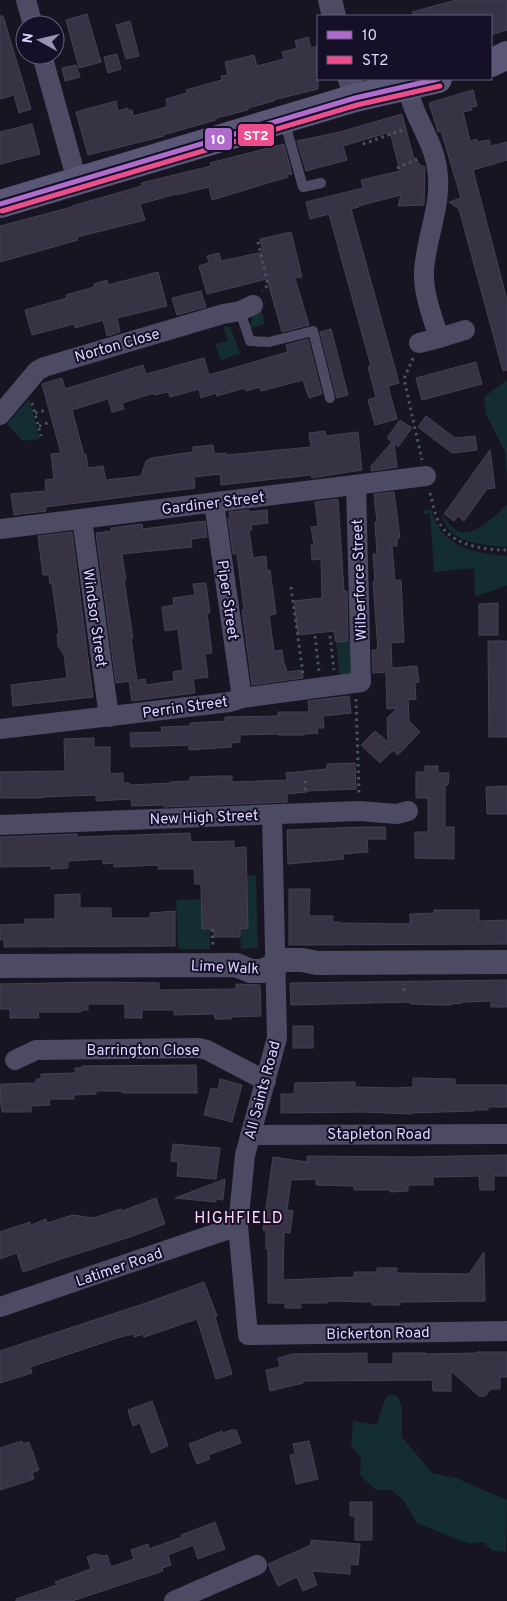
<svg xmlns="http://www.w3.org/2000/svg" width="507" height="1601" viewBox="0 0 507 1601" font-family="Overpass,sans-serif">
<rect width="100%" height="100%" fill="#181522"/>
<!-- green -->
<g fill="#132d30">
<polygon points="261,309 265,324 250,328 253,314"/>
<polygon points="223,326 230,327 231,329 240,354 221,360 215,344 228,341"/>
<polygon points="507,380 507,478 505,452 486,414 484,397"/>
<polygon points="29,399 40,439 23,441 7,424"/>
<path d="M507 504V547C490 546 458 544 448 528 445 524 443 519 441 514 446 520 452 530 461 532 475 535 498 514 507 504Z"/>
<path d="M424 510H431C442 547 472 553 507 556V585L475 597 474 568 434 572 430 514H424Z"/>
<polygon points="351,640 353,676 340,678 336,642"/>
<polygon points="256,875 258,948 241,949 240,929 248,928 247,876"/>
<polygon points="202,899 203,929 210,929 210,949 178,949 176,900"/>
<polygon points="389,1394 398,1396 402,1408 402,1437 432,1473 456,1478 507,1500 506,1552 493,1551 483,1542 471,1544 461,1541 417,1523 404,1501 392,1490 376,1490 360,1475 361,1458 351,1446 353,1421 377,1425 384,1401"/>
</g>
<!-- building -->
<g fill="#373344" stroke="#454056">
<polygon points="456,0 507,0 507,30 491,35 491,16 413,16 412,12"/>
<polygon points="87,14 101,62 79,68 66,20"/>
<polygon points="0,16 3,16 31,109 19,113 14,95 0,99"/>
<polygon points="130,21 139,56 126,59 116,25"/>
<polygon points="308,37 311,48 318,46 318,89 273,100 274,101 248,108 248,110 216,118 216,120 163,135 164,136 88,155 76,112 116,101 118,111 128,108 128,111 132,110 133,116 167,107 166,99 187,93 186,90 222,80 221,76 228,75 225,62 254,55 257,66 284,59 282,52 297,48 295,41"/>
<polygon points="117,54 121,69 108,73 104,57"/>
<polygon points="76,65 80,77 65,81 62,68"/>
<polygon points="473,90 477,106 471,107 472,110 463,112 470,141 477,139 478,142 489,140 491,146 507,142 507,160 473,170 507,300 507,370 503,371 459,209 449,202 461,198 441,131 438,132 429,103"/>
<polygon points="402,114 413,156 420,165 425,167 424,205 398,206 401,195 358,206 359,207 351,209 399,383 388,386 397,419 375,425 368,400 376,397 368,367 371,366 329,214 310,219 306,202 363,188 361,180 400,171 390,132 343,146 347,160 306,171 297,141 340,132"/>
<polygon points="32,124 40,154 0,164 0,132"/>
<polygon points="284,144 292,174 287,175 288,177 212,200 209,187 176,195 176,194 140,204 145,220 77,237 78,240 0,262 0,226 72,207 72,206 142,186 141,183 211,166 210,163"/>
<polygon points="291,232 302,277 295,278 309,325 282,332 267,279 207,294 199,266 209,263 207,256 219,253 221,261 263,252 260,239"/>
<polygon points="158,272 167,306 117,318 120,332 107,336 103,320 75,328 74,324 32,335 25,310 67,298 66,295 94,287 94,284 107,280 108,285"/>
<polygon points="201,291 206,307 177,315 172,298"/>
<polygon points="331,329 348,395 337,398 320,332"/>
<polygon points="308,339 322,394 309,398 303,380 261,391 260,387 246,391 245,388 217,396 216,393 201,398 199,389 170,397 168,392 154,395 154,393 122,403 124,409 112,412 108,399 72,410 84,455 86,454 88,468 103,466 106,480 141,476 146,461 151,458 193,452 193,447 213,445 214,454 226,453 226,455 311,447 309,433 325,431 326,436 358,432 362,470 312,478 311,475 221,485 220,474 194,477 195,488 45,507 46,511 14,515 11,494 46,491 45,480 54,479 51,454 61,453 42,384 62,378 65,389 143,365 146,374 204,358 209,375 288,352 286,345"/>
<polygon points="476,362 482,384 422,400 416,378"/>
<polygon points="426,416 455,438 475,436 477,450 452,453 418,427"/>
<polygon points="400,420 412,428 398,447 394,443 397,467 371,471 371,466 392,442 387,438"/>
<polygon points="490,450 495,488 487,489 464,521 458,516 454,521 444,514"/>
<polygon points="394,492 400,538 397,538 397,546 392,546 395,580 401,580 404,642 391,643 392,668 417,666 419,682 415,683 416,699 408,700 409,721 420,732 398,755 393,750 380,763 361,745 375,731 388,742 387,718 397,708 387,709 386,672 373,673 372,650 378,650 373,582 375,582 373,554 377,554 375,522 377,522 374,494"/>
<polygon points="338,499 344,591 347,591 348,641 336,642 334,631 298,635 294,601 322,598 321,559 312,560 311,545 314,545 311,527 318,526 315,502"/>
<polygon points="249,510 249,512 267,510 268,523 251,525 252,530 249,530 253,558 266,556 267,571 270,570 276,614 269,615 274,651 282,650 284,665 285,665 287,672 302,670 303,678 252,685 242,610 244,610 237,554 233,554 228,518 230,518 229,512"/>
<polygon points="205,521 207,537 191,539 192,547 122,554 126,580 124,580 133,638 131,638 137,680 133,681 145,679 146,685 174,681 173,672 183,670 178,629 165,631 162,607 174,605 173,598 195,595 193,584 206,583 210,613 207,613 212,653 205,654 208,677 193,679 195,693 132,701 129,681 116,683 96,533 111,531 111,528 142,524 143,529"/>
<polygon points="72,532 93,697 13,706 11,685 67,678 64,655 58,646 57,634 59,634 52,583 50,584 49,575 43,575 38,536"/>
<polygon points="498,603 498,635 479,635 479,604"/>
<polygon points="488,641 507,641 507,737 489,737"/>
<polygon points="349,696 351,713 323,716 324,728 317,728 318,733 304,734 304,735 278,735 278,734 240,735 240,742 231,743 232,747 189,750 189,745 131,747 130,733 162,732 161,727 190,726 190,723 225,721 225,717 278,716 278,712 309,712 308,701"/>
<polygon points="94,738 94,747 110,747 110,774 123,773 123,783 129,783 130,785 170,783 170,782 190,781 190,777 218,776 232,776 232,782 287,780 286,773 327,769 327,764 355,763 356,789 307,791 307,792 287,794 287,802 164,807 164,805 132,806 131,799 96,801 96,795 42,797 41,798 0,798 0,772 65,771 64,739"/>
<polygon points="425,766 438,766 438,773 449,773 448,785 445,785 445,827 454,827 454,859 415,858 415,832 428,832 428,798 416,798 416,772 425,772"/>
<polygon points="507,786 507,814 487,814 486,787"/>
<polygon points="363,827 385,827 386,839 367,839 368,852 343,854 344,859 288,864 287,830"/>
<polygon points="190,833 191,842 234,841 234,848 246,847 248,928 240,929 240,937 214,937 214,928 202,929 201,884 195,884 194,869 158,869 158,865 114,867 114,863 103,864 103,859 68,861 68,868 51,869 51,866 0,867 0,837 77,834 77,837"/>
<polygon points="289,889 310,889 309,916 333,916 333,922 339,922 339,923 410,924 410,914 434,913 434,910 479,910 479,921 507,920 507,944 289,945"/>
<polygon points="80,894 80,908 111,908 111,918 150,918 150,913 175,911 175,946 4,947 4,939 0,940 0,925 25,924 25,919 55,919 55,895"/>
<polygon points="507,980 507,1007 491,1007 491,1001 462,1002 462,1003 451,1004 451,1005 439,1005 410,1004 410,1002 291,1005 290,983"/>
<polygon points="103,982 159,983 159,990 236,989 236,984 260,985 261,1016 231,1017 231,1019 215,1019 214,1014 174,1015 174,1010 142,1010 142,1018 125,1018 125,1004 88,1004 88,1010 81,1010 81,1012 38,1012 39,1018 10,1018 10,1009 0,1009 0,984"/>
<rect x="293" y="1026" width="20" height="22"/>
<polygon points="196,1065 197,1093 122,1093 122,1091 96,1091 96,1094 74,1095 74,1099 49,1099 50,1105 31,1106 31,1112 2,1112 0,1099 1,1084 36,1083 36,1079 41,1079 41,1074 75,1073 75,1068 82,1068 82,1066"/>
<polygon points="413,1078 455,1079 455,1085 507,1085 507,1107 488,1107 488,1110 474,1110 474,1111 411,1113 411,1114 362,1112 281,1113 281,1094 294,1094 295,1083 355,1082 355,1087 396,1088 413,1087"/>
<polygon points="220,1079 242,1085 232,1122 204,1115 211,1088 218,1090"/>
<polygon points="173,1144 220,1148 216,1179 177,1176 178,1162 171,1161"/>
<polygon points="507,1155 507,1176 494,1176 494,1190 480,1190 479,1176 433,1177 433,1185 408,1185 408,1191 390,1192 390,1190 354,1190 354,1186 316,1185 316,1179 291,1180 287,1210 293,1211 290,1233 284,1232 283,1280 354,1277 354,1272 377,1272 377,1268 397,1268 397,1273 469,1274 484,1252 485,1301 400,1302 400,1305 372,1305 372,1302 327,1301 327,1303 301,1303 301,1308 285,1308 285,1303 268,1303 268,1249 266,1249 266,1230 263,1230 273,1157 307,1162 307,1156 412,1157"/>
<polygon points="225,1179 223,1200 216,1199 216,1202 175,1198"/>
<polygon points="156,1198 165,1224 130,1237 64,1258 23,1272 17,1253 0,1259 0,1232 30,1222 31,1225 46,1219 47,1223 73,1215 93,1218 121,1209 122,1211"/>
<polygon points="204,1282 217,1316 215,1317 232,1374 216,1379 197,1319 144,1337 143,1334 134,1337 133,1334 117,1338 30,1367 32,1373 0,1383 0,1351 149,1302"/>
<polygon points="477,1352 507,1352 507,1377 500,1377 500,1389 491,1389 485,1396 479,1396 451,1371 451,1391 433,1391 432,1380 303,1381 303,1383 270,1391 266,1370 280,1367 278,1358 293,1354 367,1353 367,1364 393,1364 393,1353 426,1353 426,1354 477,1353"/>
<polygon points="152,1401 168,1446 151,1453 140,1423 133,1426 128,1410"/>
<polygon points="231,1430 236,1430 241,1443 208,1455 210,1459 197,1464 189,1444 222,1431 223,1433"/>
<polygon points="22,1441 23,1444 29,1442 39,1470 32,1473 34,1479 0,1490 0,1448"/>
<polygon points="309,1441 318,1479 296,1484 290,1455 295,1454 293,1444"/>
<polygon points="350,1502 372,1502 372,1540 355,1540 355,1516 350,1516"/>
<polygon points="215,1522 225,1549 198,1559 193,1545 168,1555 171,1565 162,1568 163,1571 72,1601 16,1601 16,1599 57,1585 55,1582 91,1569 87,1557 95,1554 103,1556 107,1555 111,1567 134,1559 131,1550 148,1544 149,1549 182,1537 181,1535"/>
<polygon points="311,1540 360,1544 358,1565 350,1564 350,1574 312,1571 317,1585 303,1591 297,1577 278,1586 268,1564 311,1545"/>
</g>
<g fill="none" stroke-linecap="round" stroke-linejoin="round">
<!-- path -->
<g stroke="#485463" stroke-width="3" stroke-dasharray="2.5 4" stroke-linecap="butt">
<polyline points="363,144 405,129"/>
<polyline points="397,168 418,159"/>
<polyline points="258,242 268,285 262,291"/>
<polyline points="413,358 404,379 422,460"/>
<polyline points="32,403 41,436"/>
<polyline points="35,413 46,410"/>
<polyline points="39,426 50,422"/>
<path d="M430 493C433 504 435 518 442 527 456 546 485 550 507 550"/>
<polyline points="291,587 303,674"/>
<polyline points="315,636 319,672"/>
<polyline points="330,636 334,670"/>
<polyline points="356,699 359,795"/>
<polyline points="305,781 305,789 307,789"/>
<polyline points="212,929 213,946"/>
<polyline points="404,991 405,984"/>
</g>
<!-- service -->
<g stroke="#4d4a63" stroke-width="10">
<polyline points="284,120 303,187 321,183"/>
<polyline points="240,311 250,341 269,342 313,331 330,398"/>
</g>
<!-- minor -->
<g stroke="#4d4a63" stroke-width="20">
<polyline points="26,0 33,25"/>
<polyline points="42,55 77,181"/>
<path d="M407 86C410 98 414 110 420 122 427 137 435 152 437 168 443 204 426 236 424 271 423 293 432 316 439 338L419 343"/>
<polyline points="439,338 465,330"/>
<polyline points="0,415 37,371 44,367 223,314 240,311 253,305"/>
<polyline points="214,503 242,698"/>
<polyline points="82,519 109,717"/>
<polyline points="0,529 426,476"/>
<polyline points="0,729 230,702 242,698 361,682 356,485"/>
<polyline points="272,815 277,1038 245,1155 238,1226 248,1335 507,1331"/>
<polyline points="0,825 359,811 397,814 408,811"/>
<polyline points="15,1060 36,1050 199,1048 207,1050 266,1081"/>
<polyline points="250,1135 507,1134"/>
<polyline points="0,1307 238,1226"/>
<polyline points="174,1601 257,1565"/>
</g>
<!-- tertiary -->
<g stroke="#4d4a63" stroke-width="24">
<polyline points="330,0 334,16"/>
<polyline points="350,79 355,98"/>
<polyline points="0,966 236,965 251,971 263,971 284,960 302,960 317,963 507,962"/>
</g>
<!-- secondary -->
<g stroke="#5a5676" stroke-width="28">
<polyline points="491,63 507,55"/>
<polyline points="0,204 355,98 438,79"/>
</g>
<defs>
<polyline id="bus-1" points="0,204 355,98 438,79"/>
<polyline id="bus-2" points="2,211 357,105 440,86"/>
</defs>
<!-- bus-1 casing -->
<use href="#bus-1" stroke="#150f28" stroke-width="9"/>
<!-- bus-2 casing -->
<use href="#bus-2" stroke="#150f28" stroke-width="9"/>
<!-- bus-1 -->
<use href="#bus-1" stroke="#b06ccc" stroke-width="5"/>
<!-- bus-2 -->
<use href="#bus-2" stroke="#eb4e8a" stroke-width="5"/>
</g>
<g text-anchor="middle" stroke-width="4" stroke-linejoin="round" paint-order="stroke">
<!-- street labels -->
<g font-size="15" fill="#ded6ff" stroke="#150f28">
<text transform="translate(117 345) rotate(-16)" y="5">Norton Close</text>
<text transform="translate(213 503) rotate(-7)" y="5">Gardiner Street</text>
<text transform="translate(359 580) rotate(-92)" y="5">Wilberforce Street</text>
<text transform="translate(228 600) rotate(82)" y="5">Piper Street</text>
<text transform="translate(95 618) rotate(82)" y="5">Windsor Street</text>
<text transform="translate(185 707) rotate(-8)" y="5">Perrin Street</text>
<text transform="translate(204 817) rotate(-2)" y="5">New High Street</text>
<text transform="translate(225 967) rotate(3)" y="5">Lime Walk</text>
<text x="143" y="1055">Barrington Close</text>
<text transform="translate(262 1090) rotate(-75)" y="5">All Saints Road</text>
<text x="379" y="1139">Stapleton Road</text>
<text transform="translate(119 1267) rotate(-19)" y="5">Latimer Road</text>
<text transform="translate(378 1333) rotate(-1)" y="5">Bickerton Road</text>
</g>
<!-- neighbourhood labels -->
<g font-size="16" letter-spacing="1" fill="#ffd8ee" stroke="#150f28">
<text x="239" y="1223">HIGHFIELD</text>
</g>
</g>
<g stroke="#150f28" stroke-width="2">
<rect x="237" y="123" width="38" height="24" rx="5" fill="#eb4e8a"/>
<rect x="204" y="127" width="29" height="24" rx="5" fill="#b06ccc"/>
</g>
<g font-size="14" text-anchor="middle" font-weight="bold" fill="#fff">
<text x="256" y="140">ST2</text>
<text x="218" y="144">10</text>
</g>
<!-- legend -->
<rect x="317" y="15" width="175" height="65" fill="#150f28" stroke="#655f7e"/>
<rect x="327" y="31" width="25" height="8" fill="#b06ccc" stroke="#655f7e"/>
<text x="362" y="40" font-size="15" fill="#ded6ff">10</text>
<rect x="327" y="56" width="25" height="8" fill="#eb4e8a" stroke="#655f7e"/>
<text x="362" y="65" font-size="15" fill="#ded6ff">ST2</text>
<!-- north arrow -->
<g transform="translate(40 40) rotate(278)"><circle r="24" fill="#150f28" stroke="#655f7e"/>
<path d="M0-4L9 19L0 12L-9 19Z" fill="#9992b2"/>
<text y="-8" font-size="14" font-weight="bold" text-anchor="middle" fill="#ded6ff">N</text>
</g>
</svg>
